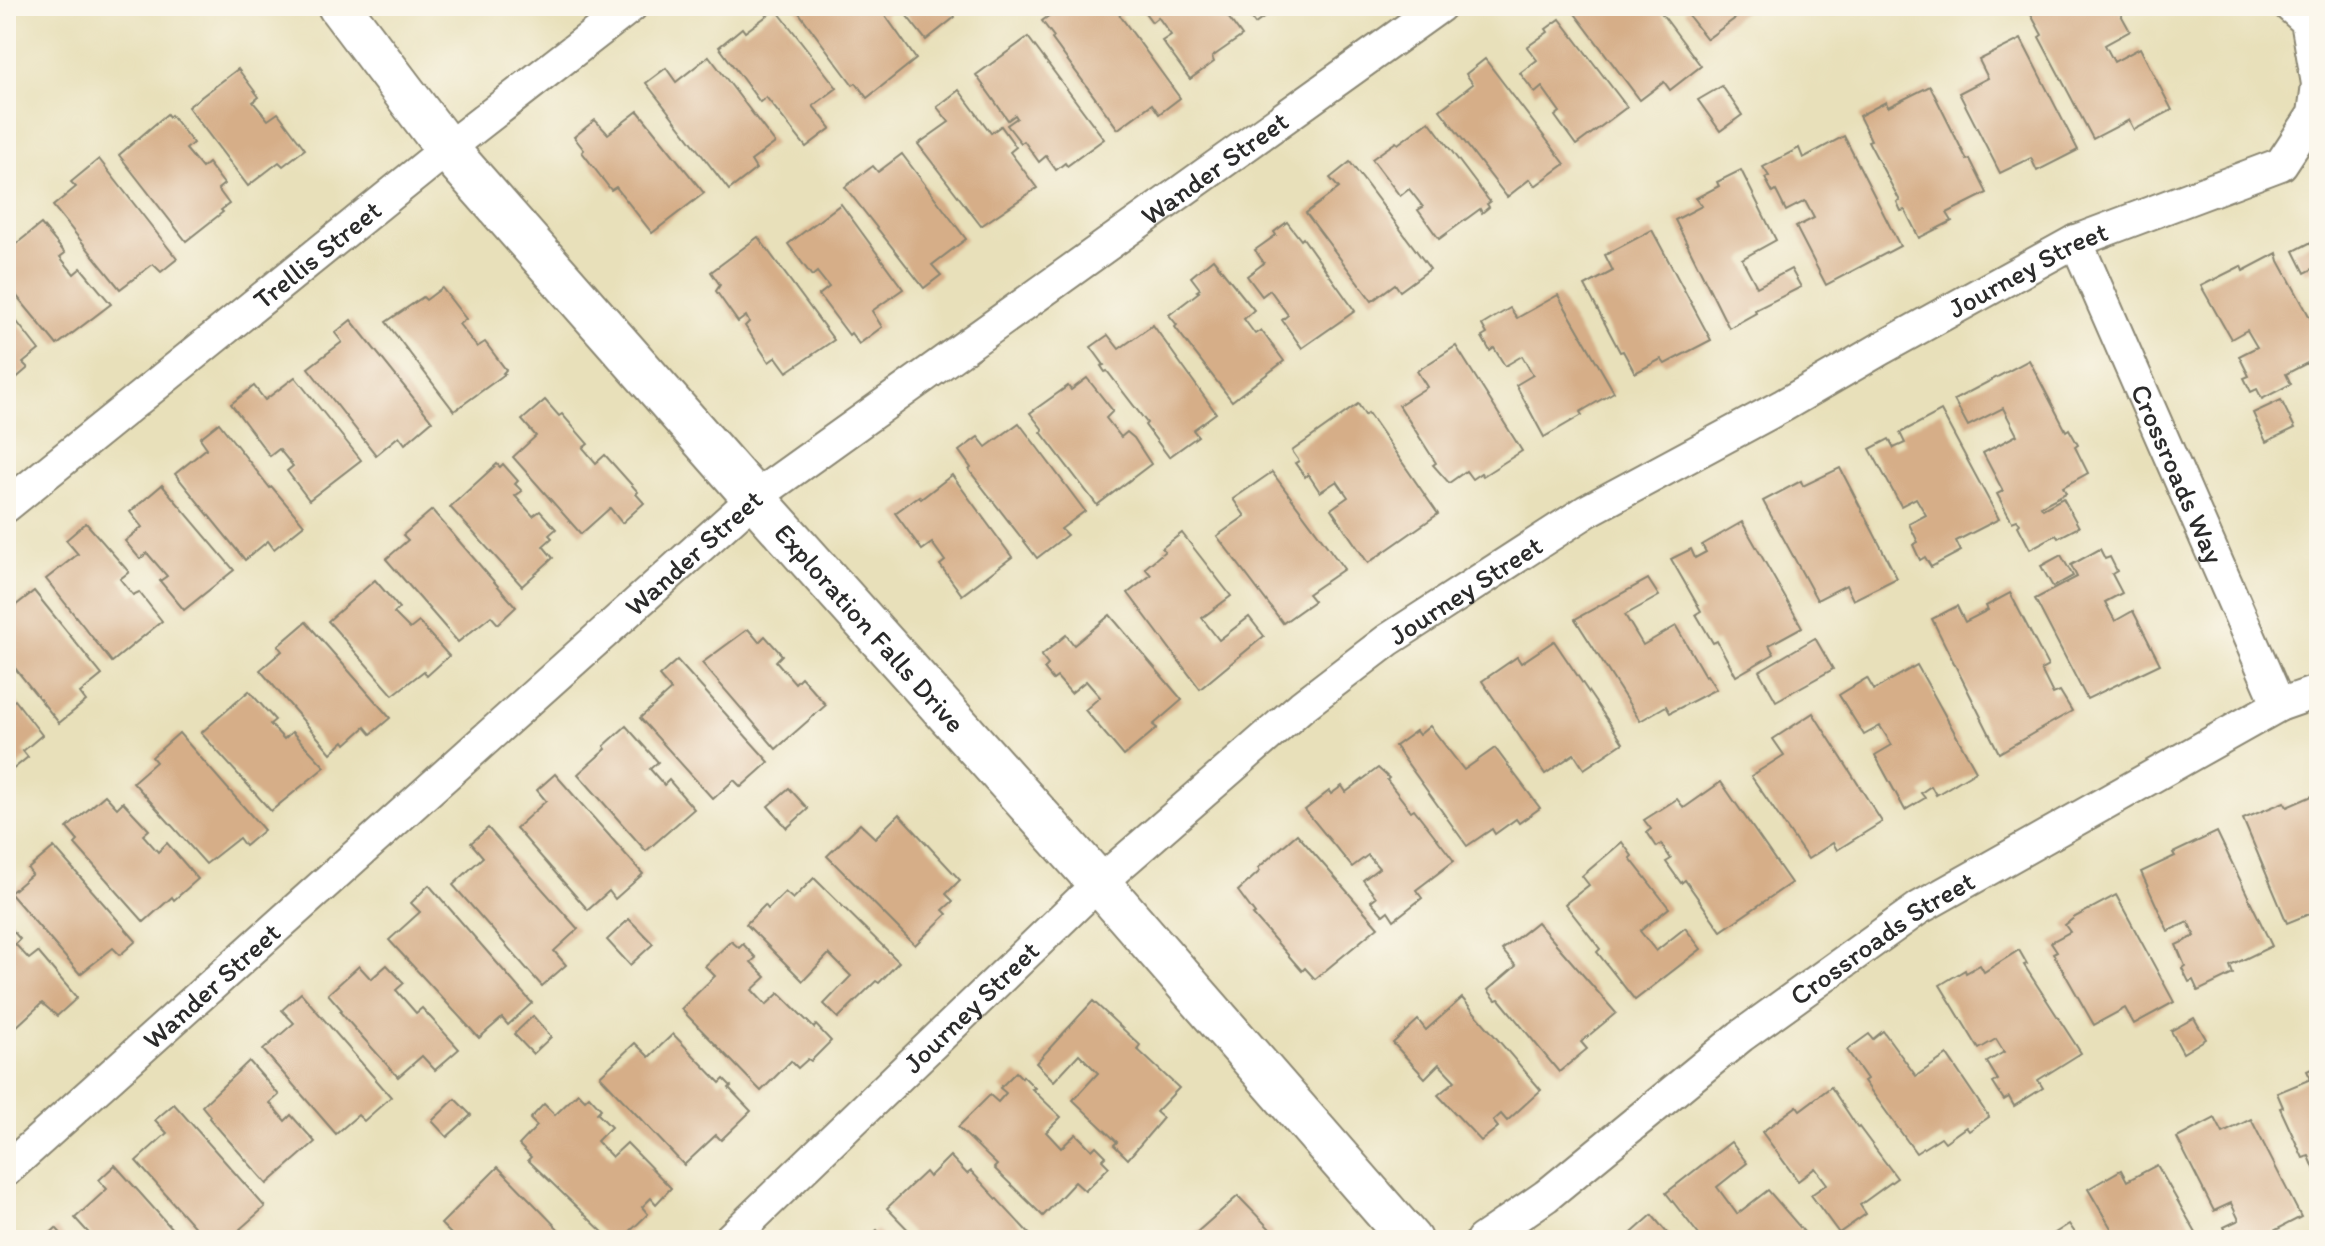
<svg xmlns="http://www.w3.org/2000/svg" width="2325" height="1246" viewBox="0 0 2325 1246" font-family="Itim,sans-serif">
<rect width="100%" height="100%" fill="#fbf7ec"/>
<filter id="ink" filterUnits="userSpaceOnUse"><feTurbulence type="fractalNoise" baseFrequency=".0125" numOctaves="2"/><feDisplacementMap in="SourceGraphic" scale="16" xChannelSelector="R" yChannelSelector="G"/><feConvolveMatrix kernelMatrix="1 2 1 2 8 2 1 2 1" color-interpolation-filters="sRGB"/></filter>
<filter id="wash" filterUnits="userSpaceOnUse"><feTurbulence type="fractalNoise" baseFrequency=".006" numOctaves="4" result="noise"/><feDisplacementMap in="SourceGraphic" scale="32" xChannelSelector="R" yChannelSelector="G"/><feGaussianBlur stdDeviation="1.8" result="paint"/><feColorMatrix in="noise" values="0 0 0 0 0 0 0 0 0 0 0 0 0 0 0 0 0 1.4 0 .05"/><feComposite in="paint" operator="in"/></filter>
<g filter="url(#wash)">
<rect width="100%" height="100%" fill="#e8e0ba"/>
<g id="blocks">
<!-- building -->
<g fill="#d6ae88">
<polygon points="794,6 887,6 890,11 885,15 916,59 867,98 856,83 853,85"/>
<polygon points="899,6 956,6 951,10 955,17 926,40"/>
<polygon points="1062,6 1113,6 1180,98 1159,114 1152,104 1118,129 1052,39 1054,37 1042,21"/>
<polygon points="1140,6 1220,6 1242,36 1212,57 1214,62 1190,79 1162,41 1171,35 1158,17 1152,22"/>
<polygon points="1242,6 1280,6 1255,24"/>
<polygon points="1580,6 1656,6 1701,66 1670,90 1664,82 1640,100 1573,11"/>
<polygon points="1691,6 1752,6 1707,39 1685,11"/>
<polygon points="2043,6 2124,6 2126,10 2120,13 2130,31 2105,45 2114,62 2140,48 2172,110 2134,130 2129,120 2093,139 2039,37 2042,35 2030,13"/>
<polygon points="776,9 837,88 813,106 831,128 806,147 766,97 760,102 719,47 742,28 745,32"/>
<polygon points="1560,19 1627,107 1576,145 1555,116 1560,112 1542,87 1535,93 1520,73 1537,60 1527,47 1548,32 1546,29"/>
<polygon points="1028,37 1104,139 1067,166 1065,163 1056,170 1046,156 1039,162 1024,141 1021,143 1007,125 1017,118 1015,115 1008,120 976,75"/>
<polygon points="2021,39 2078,150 2037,171 2031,158 2000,173 1959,93 1988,78 1979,60"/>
<polygon points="709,56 775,143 751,161 756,169 729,190 646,83 666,68 676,82"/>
<polygon points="1485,59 1565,164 1535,186 1530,179 1507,197 1440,110 1473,84 1466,74"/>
<polygon points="238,69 259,97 253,102 268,120 278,113 305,149 283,166 279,162 248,186 188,107"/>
<polygon points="1722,86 1742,115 1720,131 1698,100"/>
<polygon points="1930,86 1967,160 1970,159 1987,193 1947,213 1952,221 1919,238 1905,210 1901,211 1897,202 1900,201 1868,141 1871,140 1859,116 1886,102 1888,107"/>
<polygon points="959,90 991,133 1001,126 1016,147 1010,152 1037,188 981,226 918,144 949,122 937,107"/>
<polygon points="638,111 704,193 652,233 616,187 611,190 582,152 584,150 574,137 595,120 608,134"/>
<polygon points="167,114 169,117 171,115 193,143 186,149 202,168 208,163 224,184 218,189 229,204 221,210 223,212 186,241 119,155"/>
<polygon points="1429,121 1490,202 1487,204 1489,207 1482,213 1480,209 1439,239 1418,210 1423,207 1409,189 1400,196 1372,159 1396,142 1398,144"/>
<polygon points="1844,136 1900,246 1826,285 1796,227 1814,218 1805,201 1786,211 1776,191 1773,193 1765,178 1769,176 1763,167 1799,148 1803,158"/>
<polygon points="902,154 966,239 932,265 941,275 924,288 845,187 873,166 878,172"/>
<polygon points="99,159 177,259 161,272 153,264 120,289 53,206 76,187 71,182"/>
<polygon points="1350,162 1430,269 1400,291 1395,284 1372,301 1306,213 1339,188 1330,178"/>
<polygon points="1741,170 1776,240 1742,259 1757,287 1791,269 1801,287 1755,310 1756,313 1729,328 1675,220 1702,206 1696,198 1719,186 1717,182"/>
<polygon points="841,204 903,289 872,311 882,327 859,344 851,333 849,335 819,295 829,287 817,272 812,276 788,244"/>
<polygon points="1287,222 1301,240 1303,238 1355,311 1302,348 1282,320 1288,315 1270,290 1262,296 1247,276 1264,263 1255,250 1276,235 1274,232"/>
<polygon points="41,224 65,253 60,257 74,274 81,268 111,304 57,345 6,283 6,252"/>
<polygon points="1652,230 1711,340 1665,364 1661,359 1635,373 1623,351 1620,352 1585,286 1613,271 1605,255"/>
<polygon points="758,237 834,340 787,372 776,357 769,362 745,326 749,322 746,316 738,322 716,291 720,285 711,272"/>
<polygon points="2319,238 2319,266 2305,273 2294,251"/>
<polygon points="2277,253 2279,261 2319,334 2319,357 2286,374 2291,384 2262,399 2257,389 2251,392 2244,378 2249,376 2239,356 2257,347 2247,330 2231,339 2201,286 2241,266 2243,271"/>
<polygon points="1213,259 1254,310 1244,319 1255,334 1261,330 1284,361 1232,401 1175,327 1177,325 1169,315 1199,292 1197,291 1200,289 1191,277"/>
<polygon points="442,288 466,319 459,324 477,347 485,342 506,370 503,373 505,374 454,411 386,322 423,297 426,300"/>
<polygon points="1558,295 1614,392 1580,412 1582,415 1544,437 1516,385 1533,375 1522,356 1505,366 1494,348 1490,351 1482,337 1487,334 1482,325 1510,308 1517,318"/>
<polygon points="14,318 39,350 23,363 28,368 6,387 6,324"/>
<polygon points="351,320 432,421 405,444 399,436 376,455 308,368 342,342 335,333"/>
<polygon points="1153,325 1216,413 1193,430 1198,436 1169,457 1145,425 1147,423 1107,371 1105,372 1101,366 1104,365 1091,347 1108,335 1119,349"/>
<polygon points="1456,346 1522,451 1483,476 1481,473 1472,479 1466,471 1449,483 1433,465 1436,463 1399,405 1427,387 1417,371"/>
<polygon points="2029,360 2066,431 2069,429 2078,445 2075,447 2088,473 2063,487 2066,493 2041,506 2043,509 2063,498 2079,527 2058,538 2056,535 2030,549 2018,526 2020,524 2017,520 2012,522 1997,494 2003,491 1983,453 2017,435 2003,408 1968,426 1954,400"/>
<polygon points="295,377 361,460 309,500 287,471 293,466 279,449 270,456 231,404 254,386 265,400"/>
<polygon points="1087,378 1113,411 1106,418 1121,437 1127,432 1134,438 1151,464 1097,505 1041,432 1043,430 1030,413 1068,386 1071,390"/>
<polygon points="545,400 559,416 562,414 588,444 583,448 596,463 605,455 638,492 636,494 644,503 622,523 610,508 581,534 513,457 536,436 522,420"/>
<polygon points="2281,400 2295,428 2266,442 2253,413"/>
<polygon points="1358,404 1365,415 1368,413 1438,514 1368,563 1331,509 1348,497 1337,481 1320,492 1308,474 1305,477 1295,463 1299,461 1292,451"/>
<polygon points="1941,411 1999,519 1956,541 1961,551 1931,567 1925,557 1920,560 1913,545 1918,542 1909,524 1926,515 1916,498 1901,506 1870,449 1889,439 1894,448 1905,443 1900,433"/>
<polygon points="219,423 270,488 272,487 304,525 274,549 268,541 245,560 175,474 207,448 200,438"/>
<polygon points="1019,423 1085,511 1061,529 1067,535 1037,558 969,470 971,468 959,451 978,437 986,447"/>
<polygon points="497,464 500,467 503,464 518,481 515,484 522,491 515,496 533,516 540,511 556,529 549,535 552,538 543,546 553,558 522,586 450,507"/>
<polygon points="1840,468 1897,578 1853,600 1846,585 1817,600 1763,501 1801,481 1803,486"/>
<polygon points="1272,472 1344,569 1308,594 1314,601 1283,623 1217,536 1245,516 1233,499"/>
<polygon points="952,475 1012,557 962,595 940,565 945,561 932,543 922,550 895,513 919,496 921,499"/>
<polygon points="2319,482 2319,496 2316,498 2312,485"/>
<polygon points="162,485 234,570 184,610 160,581 167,576 147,553 140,559 125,541 142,527 130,512"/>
<polygon points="432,510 516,607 498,624 491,616 458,642 386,559 408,540 403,535"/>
<polygon points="1742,522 1802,627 1769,645 1774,654 1736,676 1717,641 1713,643 1696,614 1701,611 1671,559 1691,549 1695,558 1706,552 1702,545"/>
<polygon points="86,523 129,572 120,579 133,595 139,592 162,621 112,662 46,579 78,554 66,540"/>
<polygon points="1182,533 1231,596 1202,618 1219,640 1249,617 1264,636 1200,689 1128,593 1151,575 1145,568 1165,551 1162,548"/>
<polygon points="2100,549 2105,559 2110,557 2117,571 2112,574 2122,593 2105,602 2115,621 2133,611 2160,664 2087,699 2035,599 2077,577 2071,565"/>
<polygon points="2061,555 2073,576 2053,587 2041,566"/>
<polygon points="1648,579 1659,596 1625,615 1643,645 1676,626 1705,676 1707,675 1716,689 1670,713 1666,706 1640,721 1575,619"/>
<polygon points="375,580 399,608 394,613 410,629 419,622 449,656 427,676 424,671 393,695 328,621"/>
<polygon points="34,591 102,675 80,693 86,701 59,723 6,657 6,613"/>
<polygon points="2010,593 2048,666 2041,670 2053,694 2060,691 2072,711 1999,753 1932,619 1957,606 1965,622 1988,610 1986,606"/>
<polygon points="1110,615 1182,700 1153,725 1157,728 1124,756 1085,710 1100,697 1086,681 1071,693 1057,677 1053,680 1044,669 1048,665 1041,656 1066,635 1074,645"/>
<polygon points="306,622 390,718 371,734 365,727 346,744 344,741 331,753 260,670 282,651 278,646"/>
<polygon points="748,629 759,642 765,636 782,655 776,661 795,683 801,677 826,705 776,749 702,663"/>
<polygon points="1815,638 1833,669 1776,701 1759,671"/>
<polygon points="1554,641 1623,743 1584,769 1574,754 1545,774 1482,681 1517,657 1521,663"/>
<polygon points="677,660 769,762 741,787 734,780 713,799 640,718 671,690 659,676"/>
<polygon points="1917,665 1976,771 1936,795 1931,786 1921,793 1925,798 1905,810 1875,755 1892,745 1880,726 1864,735 1839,695 1867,678 1874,690"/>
<polygon points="249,691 275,720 270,724 284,739 292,732 325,767 271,811 201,733"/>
<polygon points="15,700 42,735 23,751 28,757 6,775 6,703 8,705"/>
<polygon points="1813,713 1882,822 1837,850 1833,843 1808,859 1751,776 1784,755 1773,739"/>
<polygon points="626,726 658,762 650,769 664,785 669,780 694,809 646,851 578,774 606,749 604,746"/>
<polygon points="1430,726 1464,770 1495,748 1540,808 1519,823 1516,819 1495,834 1492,829 1467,846 1395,746 1416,731 1419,735"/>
<polygon points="179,733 264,830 245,846 239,838 206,864 133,782 156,762 152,757"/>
<polygon points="1378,768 1389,778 1387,780 1411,811 1414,809 1454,861 1416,890 1422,898 1394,920 1388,911 1383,915 1371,901 1376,897 1363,880 1379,868 1368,855 1352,867 1305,810 1329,791 1331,794 1342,786 1346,792"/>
<polygon points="555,774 643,874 615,899 609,891 588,910 516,828 546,801 537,790"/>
<polygon points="1721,782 1791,883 1721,931 1685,880 1681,883 1666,862 1671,859 1661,844 1657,847 1647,832 1651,829 1644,820 1677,799 1684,808"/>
<polygon points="789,788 808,809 787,828 768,806"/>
<polygon points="2319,793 2319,910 2287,923 2243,819 2284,802 2287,807"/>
<polygon points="105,795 117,808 123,802 149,830 143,835 158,852 167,843 198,879 174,900 172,897 144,922 75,844 78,841 67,828"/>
<polygon points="899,814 960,880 946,894 953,901 943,910 947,914 915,945 827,856 860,824 875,838"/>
<polygon points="488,828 578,929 554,951 566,965 542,986 453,885 483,857 471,843"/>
<polygon points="2217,832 2272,946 2230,966 2233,974 2198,991 2193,980 2189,982 2182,968 2185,966 2176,945 2195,936 2188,922 2168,931 2141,872 2175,856 2173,853"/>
<polygon points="1297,834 1378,927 1315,979 1305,968 1302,971 1253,915 1255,914 1238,891 1260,871 1258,868"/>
<polygon points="1622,842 1632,856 1630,858 1669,908 1640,931 1656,951 1685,928 1701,949 1635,1000 1597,952 1600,949 1565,904 1589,885 1582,876"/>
<polygon points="54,847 136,941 120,955 113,948 80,974 10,893 32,874 28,869"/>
<polygon points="814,878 899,962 879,983 876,981 838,1018 824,1004 851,976 829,954 803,981 746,924 765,905 768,909 785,892 793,899"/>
<polygon points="429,885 532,1003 508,1025 502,1018 479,1038 389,940 420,912 411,903"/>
<polygon points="2116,895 2174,1002 2134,1024 2125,1008 2094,1025 2053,953 2057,951 2051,942 2070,932 2065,925 2075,917"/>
<polygon points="629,919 653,944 630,965 607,940"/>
<polygon points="1537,922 1616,1013 1581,1042 1587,1049 1559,1072 1499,999 1496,1000 1488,990 1516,966 1502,950"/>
<polygon points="6,923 20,939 15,944 29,959 38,952 77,998 57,1016 42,1003 15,1028 6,1018"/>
<polygon points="731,941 739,948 743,944 756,958 751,962 766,977 752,990 766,1005 779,993 814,1028 816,1025 831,1041 811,1061 808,1059 798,1068 791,1061 761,1091 681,1009 715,976 705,966"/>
<polygon points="2019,950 2027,964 2024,965 2081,1053 2038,1080 2043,1088 2014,1106 2009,1097 2004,1100 1993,1083 1998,1080 1987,1062 2004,1052 1996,1039 1979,1049 1940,985 1965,970 1966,973 1980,965 1984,972"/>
<polygon points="387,965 404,983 396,990 416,1013 422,1008 459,1049 435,1070 422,1056 398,1077 340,1012 342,1010 328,994 359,966 371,979"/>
<polygon points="301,993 391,1097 364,1121 358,1115 336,1134 263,1050 294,1023 282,1010"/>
<polygon points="1462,998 1541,1090 1507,1121 1501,1114 1493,1121 1498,1127 1481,1141 1438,1095 1455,1081 1439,1064 1425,1078 1393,1043 1418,1020 1426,1030"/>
<polygon points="1093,1001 1140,1045 1137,1049 1179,1088 1156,1112 1163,1118 1128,1159 1114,1145 1117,1142 1073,1100 1098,1073 1079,1054 1054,1081 1036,1063"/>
<polygon points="533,1016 551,1037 533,1054 514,1034"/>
<polygon points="2194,1018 2206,1039 2183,1053 2171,1031"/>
<polygon points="1883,1031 1916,1076 1947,1055 1989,1117 1969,1131 1966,1127 1945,1142 1941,1137 1916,1153 1864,1081 1867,1079 1847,1050 1869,1034 1873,1039"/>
<polygon points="673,1034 720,1083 724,1079 731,1086 729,1088 751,1111 721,1140 716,1135 684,1165 600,1076 635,1043 649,1057"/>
<polygon points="249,1061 279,1095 270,1103 285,1121 291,1115 315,1142 267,1184 209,1118 210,1116 202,1106"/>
<polygon points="2319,1065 2319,1180 2309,1156 2303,1158 2280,1108 2283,1107 2277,1093 2311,1079 2307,1071"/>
<polygon points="1016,1072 1022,1078 1023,1076 1035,1088 1032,1089 1061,1117 1046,1132 1061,1148 1076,1134 1092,1150 1096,1146 1106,1156 1102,1160 1109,1167 1085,1191 1075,1182 1043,1216 994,1168 997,1165 958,1127 990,1095 998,1102 1006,1093 1000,1088"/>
<polygon points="1831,1087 1858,1128 1859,1127 1897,1178 1860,1205 1866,1214 1839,1233 1811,1195 1827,1184 1815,1168 1798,1181 1762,1132 1797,1106 1800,1110"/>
<polygon points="578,1093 585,1100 589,1096 601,1109 597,1113 611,1127 597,1141 612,1157 627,1143 671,1188 656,1204 651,1198 642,1207 648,1214 621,1240 611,1240 528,1160 531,1157 519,1145 537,1126 530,1119 544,1104 555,1115"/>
<polygon points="455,1099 471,1115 447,1137 432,1121"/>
<polygon points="174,1104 265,1207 240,1229 249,1240 206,1240 136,1161 167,1133 155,1120"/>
<polygon points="2215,1118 2223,1133 2251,1119 2301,1217 2266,1235 2269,1240 2230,1240 2224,1227 2239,1220 2231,1203 2214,1211 2177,1138"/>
<polygon points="1731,1142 1747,1163 1717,1187 1737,1214 1768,1190 1811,1240 1703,1240 1666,1193"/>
<polygon points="950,1156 967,1174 971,1171 1035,1240 918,1240 887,1208 925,1172 929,1177"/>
<polygon points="115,1165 182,1240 95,1240 75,1218 107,1189 99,1180"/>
<polygon points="2157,1165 2200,1240 2118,1240 2088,1189 2121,1170 2127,1181"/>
<polygon points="498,1167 569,1240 457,1240 441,1224"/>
<polygon points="1238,1196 1272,1231 1271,1240 1188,1240"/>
<polygon points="1652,1215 1673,1240 1624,1240"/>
<polygon points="2069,1224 2080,1240 2044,1240"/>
<polygon points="56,1228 67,1240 43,1240"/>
<polygon points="877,1230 886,1240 866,1240"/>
</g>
</g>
</g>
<g filter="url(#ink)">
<use href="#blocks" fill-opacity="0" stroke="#8a8672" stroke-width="2"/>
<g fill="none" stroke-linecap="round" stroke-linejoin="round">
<defs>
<g id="minor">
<path id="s1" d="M2076 241 2279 705"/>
<path id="s2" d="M6 506 447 149 631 6"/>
<path id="s3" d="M6 1170 754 498 1440 6"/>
<path id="s4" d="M729 1240 1099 883 1302 706 1388 640 1587 511 1784 405 1882 348 2076 241 2281 164 2314 114 2318 84 2307 21 2290 6"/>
<path id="s5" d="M1482 1240 1546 1196 1741 1036 1919 908 2279 705 2319 691"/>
</g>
<g id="tertiary">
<path id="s6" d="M339 6 447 149 754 498 1099 883 1410 1240"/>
</g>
</defs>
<!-- minor casing -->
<use href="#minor" stroke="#8a8672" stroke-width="36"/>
<!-- tertiary casing -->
<use href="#tertiary" stroke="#8a8672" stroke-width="46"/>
<!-- minor -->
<use href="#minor" stroke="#fff" stroke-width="32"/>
<!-- tertiary -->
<use href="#tertiary" stroke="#fff" stroke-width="42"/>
</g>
</g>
<g text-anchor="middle" stroke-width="6" stroke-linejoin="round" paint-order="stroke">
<!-- street labels -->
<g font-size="28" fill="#2b2b2b" stroke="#fbf7ec">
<text dy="10" stroke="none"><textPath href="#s3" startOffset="1572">Wander Street</textPath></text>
<text dy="10" stroke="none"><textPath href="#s2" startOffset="400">Trellis Street</textPath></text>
<text dy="10" stroke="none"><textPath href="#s4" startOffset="1632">Journey Street</textPath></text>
<text dy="10" stroke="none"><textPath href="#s1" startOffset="254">Crossroads Way</textPath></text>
<text dy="10" stroke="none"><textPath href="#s3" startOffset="924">Wander Street</textPath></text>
<text dy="10" stroke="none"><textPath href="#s4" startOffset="984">Journey Street</textPath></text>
<text dy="10" stroke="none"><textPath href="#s6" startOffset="818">Exploration Falls Drive</textPath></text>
<text dy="10" stroke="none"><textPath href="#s5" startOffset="502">Crossroads Street</textPath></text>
<text dy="10" stroke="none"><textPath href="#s3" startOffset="276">Wander Street</textPath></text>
<text dy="10" stroke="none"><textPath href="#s4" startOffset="336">Journey Street</textPath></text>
</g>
</g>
<!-- margin -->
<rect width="2325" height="1246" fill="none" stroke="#fbf7ec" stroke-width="32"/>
</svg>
